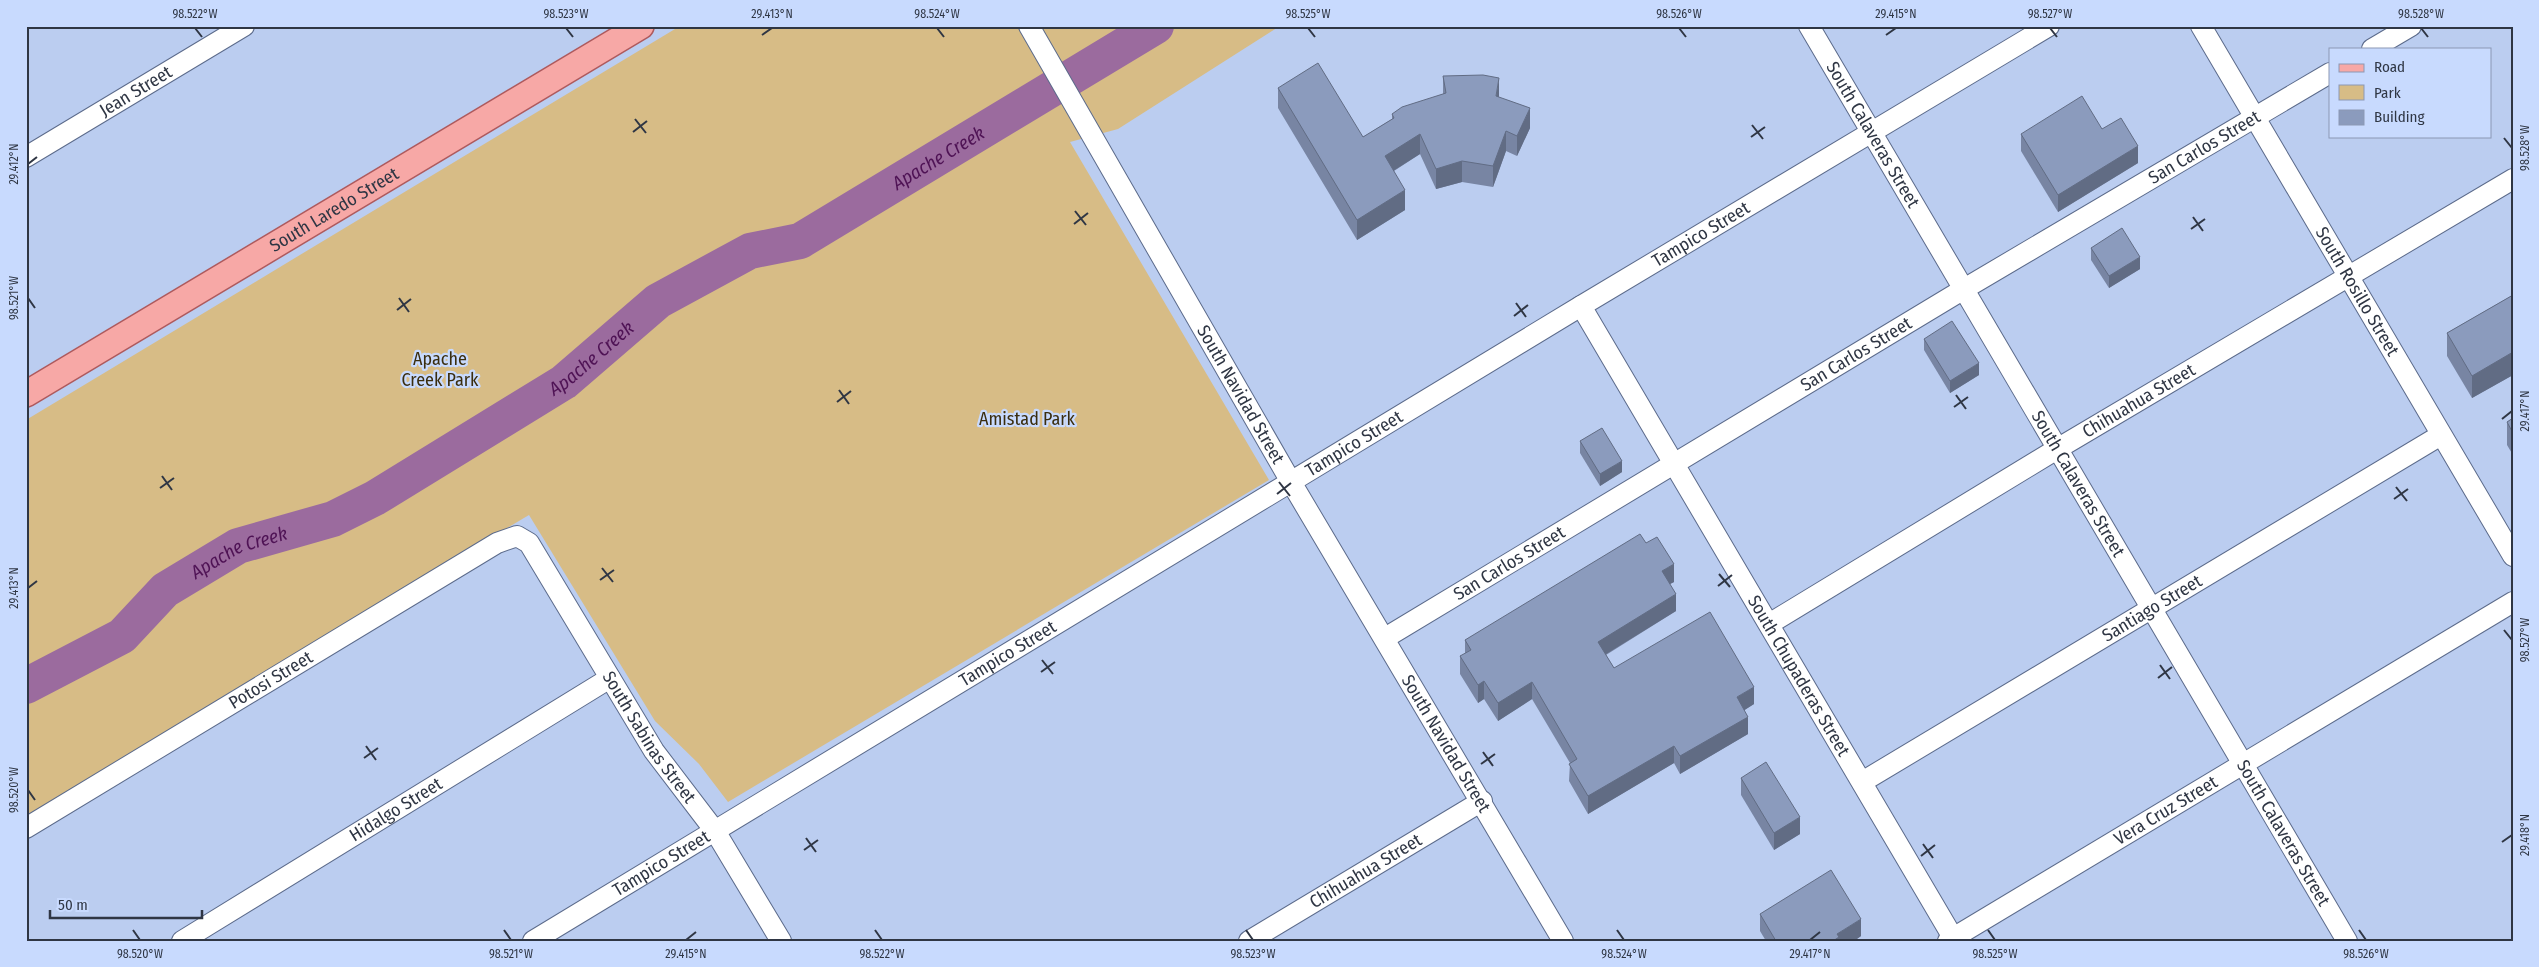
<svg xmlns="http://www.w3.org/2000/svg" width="2539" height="967" viewBox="0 0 2539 967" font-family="'Fira Sans Condensed',sans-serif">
<rect width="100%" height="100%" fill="#bbcdf0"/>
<!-- park -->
<polygon fill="#d7bc86" points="680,26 1280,26 1118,129 1070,142 1269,480 728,802 699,764 655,721 529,515 26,816 26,420"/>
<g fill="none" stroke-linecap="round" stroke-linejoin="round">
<!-- river -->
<path stroke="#9b6b9e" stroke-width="36" id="s1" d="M26 686 122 636 165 590 238 546 333 519 375 498 564 382 658 301 750 251 800 241 1156 26"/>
<defs>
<g id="minor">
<path id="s2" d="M1029 26 1291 482 1563 941"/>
<path id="s3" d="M1809 26 2347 941"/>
<path id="s4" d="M2201 26 2513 556"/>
<polyline points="2372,49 2411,26"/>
<path id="s5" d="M26 157 244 26"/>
<path id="s6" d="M1581 306 1955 941"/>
<path id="s7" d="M1769 624 2057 449 2513 179"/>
<path id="s8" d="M1385 638 1964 289 2330 73"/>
<path id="s9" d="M1862 782 2441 435"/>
<path id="s10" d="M26 828 497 543 517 536 529 543 654 751 715 831 781 941"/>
<path id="s11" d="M182 941 610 678"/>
<path id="s12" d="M533 941 1581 306 2049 26"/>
<path id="s13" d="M1249 941 1482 801"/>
<path id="s14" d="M1948 941 2513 602"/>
</g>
<g id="major">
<path id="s15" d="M26 394 641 26"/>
</g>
</defs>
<!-- minor casing -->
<use href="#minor" stroke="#5c6b8b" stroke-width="22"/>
<!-- major casing -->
<use href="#major" stroke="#ae5a5d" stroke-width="28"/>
<!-- minor -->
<use href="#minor" stroke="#fff" stroke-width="20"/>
<!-- major -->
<use href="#major" stroke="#f7a8a6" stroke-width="25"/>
</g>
<!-- wall -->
<g fill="#7885a3">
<polygon points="1443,76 1499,97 1530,128 1517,156 1506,151 1493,187 1462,182 1436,189 1420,154 1394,171 1405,210 1357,240 1278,108 1278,88 1363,137 1392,119 1392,114 1443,94"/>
<polygon points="2102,129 2138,163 2058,212 2021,151 2021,134"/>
<polygon points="2091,248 2140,269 2109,288 2091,260"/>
<polygon points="2513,295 2513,375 2472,398 2447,356 2447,333"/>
<polygon points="1924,339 1979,375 1950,393 1924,350"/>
<polygon points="2513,418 2513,455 2507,445 2507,422"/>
<polygon points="1580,441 1622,472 1600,486 1580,453"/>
<polygon points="1646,543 1674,582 1670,584 1676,611 1606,655 1614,668 1754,704 1744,710 1748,734 1680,774 1674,763 1588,814 1569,781 1570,763 1532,699 1498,721 1484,699 1478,703 1460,674 1460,656 1465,654 1465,640"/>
<polygon points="1741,778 1800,834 1774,850 1741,795"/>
<polygon points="1760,914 1861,936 1854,941 1766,941 1760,931"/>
</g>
<!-- shaded-wall -->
<g fill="#616c84">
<polygon points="1499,78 1499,98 1496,96"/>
<polygon points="1530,108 1530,128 1517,156 1517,136"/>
<polygon points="1506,131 1506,151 1493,187 1493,166"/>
<polygon points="1420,134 1420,154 1385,176 1385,156"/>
<polygon points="2138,146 2138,163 2058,212 2058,195"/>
<polygon points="1462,161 1462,182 1436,189 1436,169"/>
<polygon points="1405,190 1405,210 1357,240 1357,220"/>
<polygon points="2140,257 2140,269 2109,288 2109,276"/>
<polygon points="2513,352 2513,375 2472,398 2472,376"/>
<polygon points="1979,363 1979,375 1950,393 1950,381"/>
<polygon points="1622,461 1622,472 1600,486 1600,474"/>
<polygon points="1674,564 1674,582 1662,588 1662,571"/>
<polygon points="1676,594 1676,611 1598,659 1598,642"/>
<polygon points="1484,681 1484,699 1478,703 1478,685"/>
<polygon points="1532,682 1532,699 1498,721 1498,703"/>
<polygon points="1754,687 1754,704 1737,715 1737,697"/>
<polygon points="1748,717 1748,734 1680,774 1680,756"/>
<polygon points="1674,746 1674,763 1588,814 1588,796"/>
<polygon points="1800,817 1800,834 1774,850 1774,833"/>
<polygon points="1861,919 1861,936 1854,941 1833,941 1837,934"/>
</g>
<!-- building -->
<g fill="#8b9bbd" stroke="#616c84">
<polygon points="1318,63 1363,137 1394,118 1392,114 1402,107 1446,93 1443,76 1483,75 1499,78 1496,96 1530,108 1517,136 1506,131 1493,166 1462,161 1436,169 1420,134 1385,156 1405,190 1357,220 1278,88"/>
<polygon points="2082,96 2102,129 2121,118 2138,146 2058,195 2021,134"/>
<polygon points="2122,228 2140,257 2109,276 2091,248"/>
<polygon points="2513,295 2513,352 2472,376 2447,333"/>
<polygon points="1952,321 1979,363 1950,381 1924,339"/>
<polygon points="2513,418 2513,433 2507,422"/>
<polygon points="1602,428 1622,461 1600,474 1580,441"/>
<polygon points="1640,534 1646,543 1657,537 1674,564 1662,571 1676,594 1598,642 1614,668 1710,612 1754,687 1737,697 1748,717 1680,756 1674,746 1588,796 1569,764 1577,759 1532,682 1498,703 1484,681 1478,685 1460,656 1471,650 1465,640"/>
<polygon points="1766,762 1800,817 1774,833 1741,778"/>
<polygon points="1831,870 1861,919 1837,934 1839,937 1833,941 1776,941 1760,914"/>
</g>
<!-- ticks -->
<path fill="none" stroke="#2f3644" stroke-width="2" d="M195 28 202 37M566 28 573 37M937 28 944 37M1308 28 1315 37M1679 28 1686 37M2050 28 2057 37M2421 28 2428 37M762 35 772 28M1886 35 1896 28M635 119 646 133M1752 125 1763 139M633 132 647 121M1751 137 1765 127M2504 138 2512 148M28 164 37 157M1075 211 1086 225M2193 217 2203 231M1074 224 1088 213M2191 229 2205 219M28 298 35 308M399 298 409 312M1516 303 1526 317M397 310 411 299M1514 316 1528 305M839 390 849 404M1956 395 1966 409M837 402 851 391M1954 407 1968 397M2502 419 2512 411M162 476 172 490M1279 482 1290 496M2396 487 2407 501M160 488 174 478M1277 494 1291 483M2394 499 2408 489M602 568 613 582M1719 574 1730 587M600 580 614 570M1718 586 1732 575M28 588 37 581M2504 630 2512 640M1042 660 1053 674M2160 665 2170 679M1041 672 1055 662M2158 678 2172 667M366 746 376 760M1483 752 1493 766M364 758 378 748M1481 764 1495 754M28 790 35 800M806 838 816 852M2502 842 2512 835M1923 844 1933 858M804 850 818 840M1921 856 1935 845M133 930 140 940M504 930 511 940M875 930 882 940M1246 930 1253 940M1617 930 1624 940M1988 930 1995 940M2359 930 2366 940M686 940 696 932M1810 940 1820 932"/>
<g text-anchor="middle" stroke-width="4.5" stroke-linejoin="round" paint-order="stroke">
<!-- street labels -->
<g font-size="18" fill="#2f3644" stroke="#c8dafe">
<text dy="6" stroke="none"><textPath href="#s5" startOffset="128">Jean Street</textPath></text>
<text dy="6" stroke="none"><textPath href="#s3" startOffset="126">South Calaveras Street</textPath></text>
<text dy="6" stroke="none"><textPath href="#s8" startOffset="955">San Carlos Street</textPath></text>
<text dy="6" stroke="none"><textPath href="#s15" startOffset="359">South Laredo Street</textPath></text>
<text dy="6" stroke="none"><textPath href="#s12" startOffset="1365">Tampico Street</textPath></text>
<text dy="6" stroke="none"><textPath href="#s4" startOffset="308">South Rosillo Street</textPath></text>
<text dy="6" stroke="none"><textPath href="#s8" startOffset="550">San Carlos Street</textPath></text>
<text dy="6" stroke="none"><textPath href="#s2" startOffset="425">South Navidad Street</textPath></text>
<text dy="6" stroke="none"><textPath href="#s7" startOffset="432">Chihuahua Street</textPath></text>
<text dy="6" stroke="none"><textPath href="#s12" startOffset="960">Tampico Street</textPath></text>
<text dy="6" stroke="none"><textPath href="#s3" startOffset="531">South Calaveras Street</textPath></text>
<text dy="6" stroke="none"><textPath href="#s8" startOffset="145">San Carlos Street</textPath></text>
<text dy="6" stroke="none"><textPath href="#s9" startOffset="338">Santiago Street</textPath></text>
<text dy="6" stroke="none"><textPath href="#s12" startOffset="555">Tampico Street</textPath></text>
<text dy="6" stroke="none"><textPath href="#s6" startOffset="429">South Chupaderas Street</textPath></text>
<text dy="6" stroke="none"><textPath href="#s10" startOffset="286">Potosi Street</textPath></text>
<text dy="6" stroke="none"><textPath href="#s10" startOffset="814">South Sabinas Street</textPath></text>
<text dy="6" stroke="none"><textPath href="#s2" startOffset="830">South Navidad Street</textPath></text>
<text dy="6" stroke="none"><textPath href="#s11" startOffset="251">Hidalgo Street</textPath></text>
<text dy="6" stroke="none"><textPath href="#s14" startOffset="254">Vera Cruz Street</textPath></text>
<text dy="6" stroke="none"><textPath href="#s3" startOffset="936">South Calaveras Street</textPath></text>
<text dy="6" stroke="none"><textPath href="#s12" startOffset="150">Tampico Street</textPath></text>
<text dy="6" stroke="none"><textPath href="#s13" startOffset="136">Chihuahua Street</textPath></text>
</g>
<!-- park labels -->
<g font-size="18" fill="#3a2d0e" stroke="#c8dafe">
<text x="440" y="365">Apache<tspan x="440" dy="21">Creek Park</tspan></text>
<text x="1027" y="425">Amistad Park</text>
</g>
<!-- water labels -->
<g font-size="19" font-style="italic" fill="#4f1355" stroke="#c8dafe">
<text dy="7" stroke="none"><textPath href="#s1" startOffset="1065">Apache Creek</textPath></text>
<text dy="7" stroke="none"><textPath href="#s1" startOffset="660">Apache Creek</textPath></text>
<text dy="7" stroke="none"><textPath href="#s1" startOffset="255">Apache Creek</textPath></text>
</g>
</g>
<!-- border -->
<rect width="2539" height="967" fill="none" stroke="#c8dafe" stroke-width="55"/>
<!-- legend -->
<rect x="2329" y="48" width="162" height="90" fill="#c8dafe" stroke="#8b98b4"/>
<rect x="2339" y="64" width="25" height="8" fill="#f7a8a6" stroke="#8b98b4"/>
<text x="2374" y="72" font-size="15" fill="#2f3644">Road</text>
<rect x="2339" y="85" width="25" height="15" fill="#d7bc86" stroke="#8b98b4"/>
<text x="2374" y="98" font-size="15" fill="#2f3644">Park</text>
<rect x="2339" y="110" width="25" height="15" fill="#8b9bbd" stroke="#8b98b4"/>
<text x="2374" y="122" font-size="15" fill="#2f3644">Building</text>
<!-- scale -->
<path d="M50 910v8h152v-8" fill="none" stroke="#2f3644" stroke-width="2.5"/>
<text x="58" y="910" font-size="15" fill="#2f3644" stroke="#c8dafe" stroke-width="4" paint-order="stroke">50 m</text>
<rect x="28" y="28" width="2484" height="912" fill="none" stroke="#2f3644" stroke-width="2"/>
<g font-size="12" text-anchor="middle" fill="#2f3644">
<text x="195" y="18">98.522°W</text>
<text x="566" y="18">98.523°W</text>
<text x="772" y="18">29.413°N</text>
<text x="937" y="18">98.524°W</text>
<text x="1308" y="18">98.525°W</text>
<text x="1679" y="18">98.526°W</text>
<text x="1896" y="18">29.415°N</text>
<text x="2050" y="18">98.527°W</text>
<text x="2421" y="18">98.528°W</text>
<text transform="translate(2525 148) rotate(-90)" y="4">98.528°W</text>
<text transform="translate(14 164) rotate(-90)" y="4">29.412°N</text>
<text transform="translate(14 298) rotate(-90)" y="4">98.521°W</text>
<text transform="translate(2525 411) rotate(-90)" y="4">29.417°N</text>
<text transform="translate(14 588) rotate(-90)" y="4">29.413°N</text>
<text transform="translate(2525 640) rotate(-90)" y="4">98.527°W</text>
<text transform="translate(14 790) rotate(-90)" y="4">98.520°W</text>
<text transform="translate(2525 835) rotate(-90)" y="4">29.418°N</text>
<text x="140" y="958">98.520°W</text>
<text x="511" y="958">98.521°W</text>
<text x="686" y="958">29.415°N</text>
<text x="882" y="958">98.522°W</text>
<text x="1253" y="958">98.523°W</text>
<text x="1624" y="958">98.524°W</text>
<text x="1810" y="958">29.417°N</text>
<text x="1995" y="958">98.525°W</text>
<text x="2366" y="958">98.526°W</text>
</g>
</svg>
